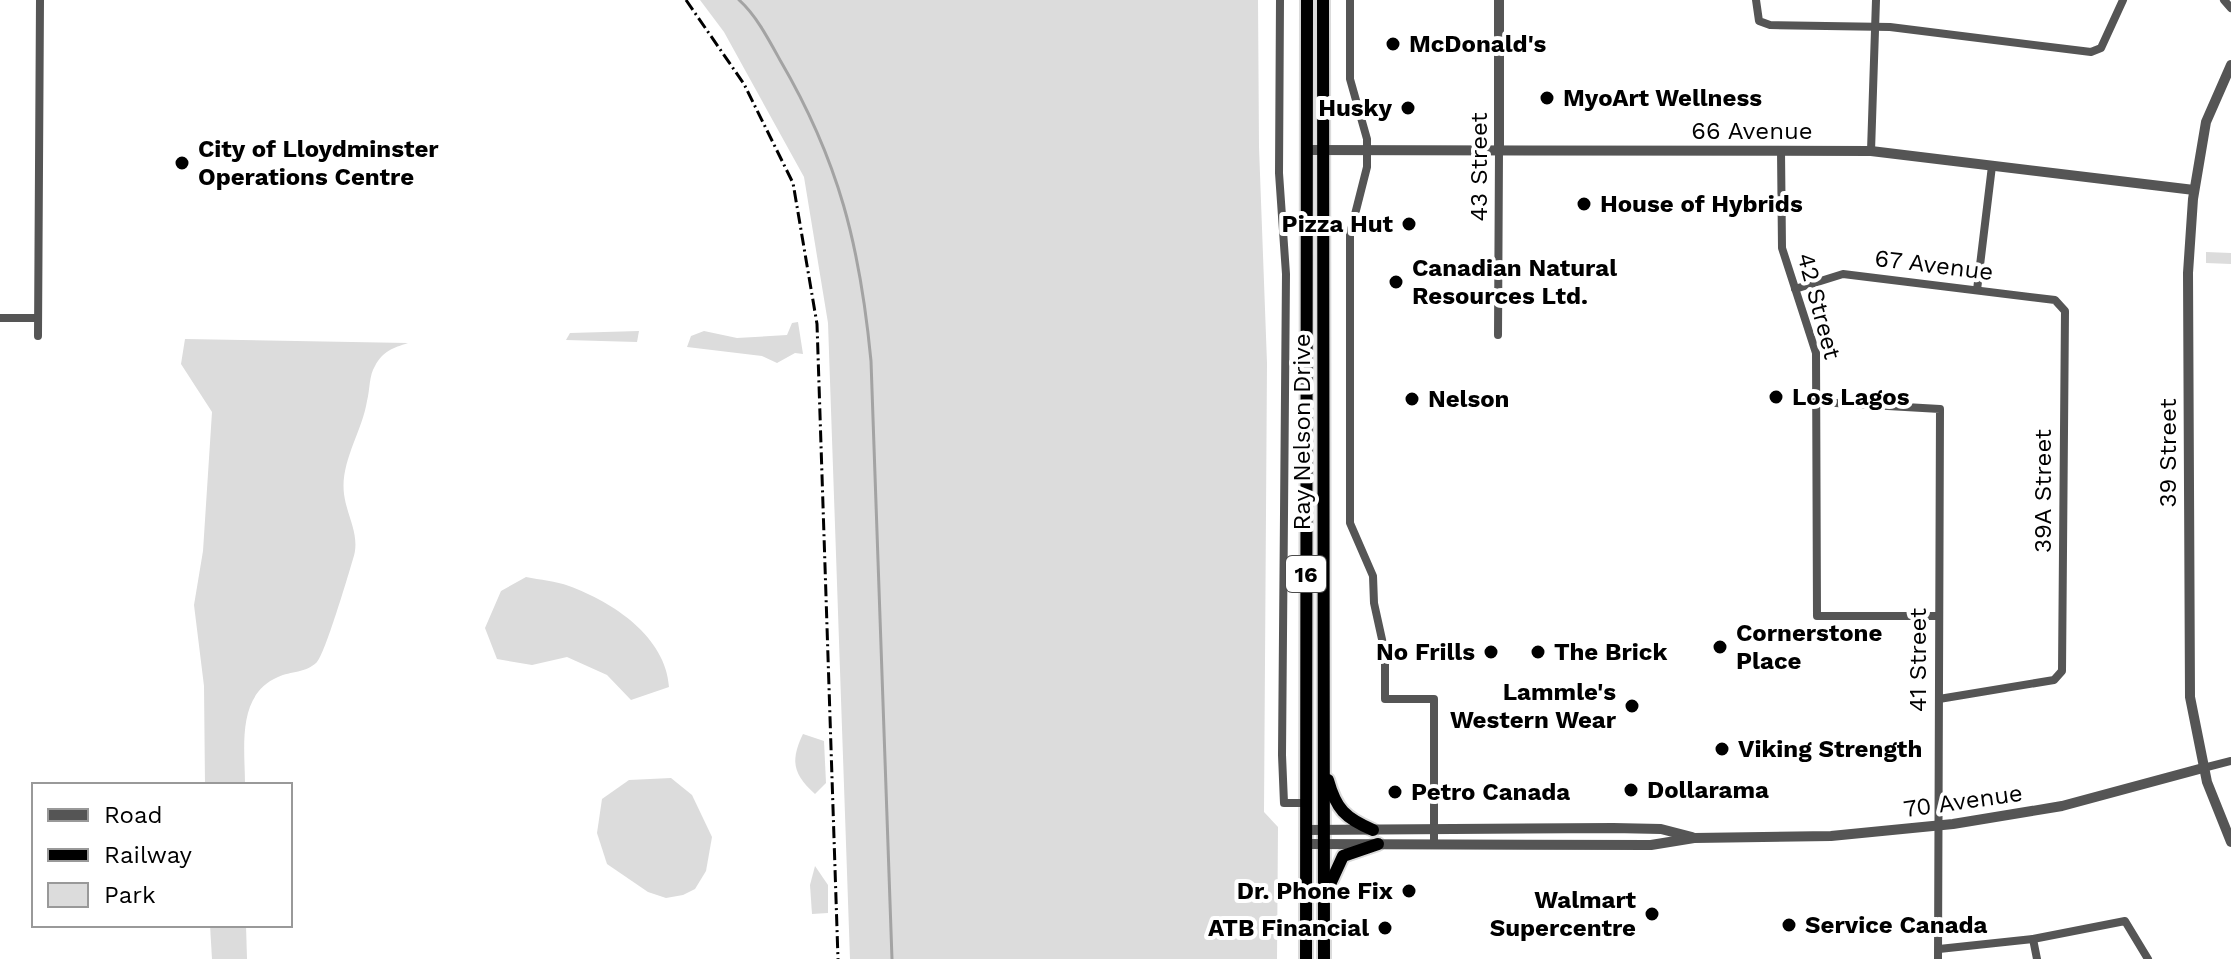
<svg xmlns="http://www.w3.org/2000/svg" width="2231" height="959" viewBox="0 0 2231 959" font-family="'Work Sans',sans-serif">
<rect width="100%" height="100%" fill="#fff"/>
<!-- green -->
<g fill="#dcdcdc">
<polygon points="700,0 1258,0 1259,147 1267,363 1264,812 1278,827 1277,959 850,959 828,323 804,177 724,32"/>
<polygon points="2206,252 2231,253 2231,264 2206,263"/>
<polygon points="798,322 803,354 795,353 777,363 762,356 687,347 691,336 704,331 737,338 787,335 792,323"/>
<polygon points="639,331 637,342 566,340 570,333"/>
<path d="M185 339 408 343C393 348 383 351 375 366 369 375 370 390 367 401 362 432 340 462 344 494 347 517 361 536 353 559 348 576 325 654 317 662 306 673 291 671 278 677 236 695 245 748 245 785H205L204 686 194 605 203 551 212 412 181 364Z"/>
<path d="M526 577C540 580 556 581 569 586 613 602 666 637 669 687L631 700 607 675 567 657 532 665 497 659 485 628 501 591Z"/>
<path d="M803 734 824 741 826 783 815 794C793 774 790 761 803 734Z"/>
<polygon points="671,778 692,795 712,837 706,871 695,889 683,895 666,898 648,892 607,864 597,833 602,799 629,780"/>
<polygon points="815,866 828,885 828,913 812,914 810,885"/>
<polygon points="210,925 246,925 247,959 212,959"/>
</g>
<g fill="none" stroke-linecap="round" stroke-linejoin="round">
<!-- stream -->
<path stroke="#a3a3a3" stroke-width="3" d="M739 0C756 15 769 40 780 60 839 161 860 246 871 361L892 959"/>
<defs>
<g id="trunk">
<polyline points="1323,0 1324,959"/>
<path d="M1328 780C1336 809 1345 818 1373 830"/>
<polyline points="1326,893 1343,856 1378,844"/>
<polyline points="1306,959 1307,0"/>
</g>
</defs>
<!-- trunk casing -->
<use href="#trunk" stroke="#dbdbdb" stroke-width="16"/>
<!-- minor -->
<g stroke="#555" stroke-width="8">
<polyline points="1280,0 1279,173 1286,274 1282,755 1284,803 1306,803"/>
<polyline points="1350,0 1350,79 1367,139 1367,167 1350,234 1350,523 1373,576 1374,603 1385,653 1385,699 1434,699 1434,844"/>
<polyline points="1756,0 1759,21 1770,25 1890,27 2091,52 2101,48 2123,0"/>
<polyline points="2224,0 2231,8"/>
<polyline points="1781,151 1782,248 1816,353 1817,616 1938,616"/>
<polyline points="1871,151 1876,0"/>
<polyline points="1795,289 1843,274 2055,300 2065,311 2062,671 2054,680 1939,699"/>
<polyline points="1977,290 1992,166"/>
<polyline points="0,318 38,318"/>
<polyline points="1498,335 1499,151"/>
<polyline points="38,336 40,0"/>
<polyline points="1818,402 1940,409 1938,959"/>
<polyline points="2203,768 2231,761"/>
<polyline points="2033,939 2037,959"/>
<polyline points="1939,949 2033,939 2125,921 2148,959"/>
</g>
<!-- tertiary -->
<g stroke="#555" stroke-width="10">
<polyline points="1499,0 1499,151"/>
<polyline points="2231,65 2206,122 2193,199 2188,273 2190,697 2207,782 2231,842"/>
<polyline points="1307,150 1871,151 2194,190"/>
<polyline points="1306,830 1613,828 1661,829 1692,837"/>
<polyline points="1306,844 1651,845 1694,838 1831,836 1953,824 2062,806 2203,768"/>
</g>
<!-- trunk -->
<use href="#trunk" stroke="#000" stroke-width="12"/>
<!-- rail -->
<polyline stroke="#000" stroke-width="3" stroke-dasharray="12 4 2 4" stroke-linecap="butt" points="686,0 744,84 793,183 817,324 838,959"/>
</g>
<!-- markers -->
<g fill="#000" stroke="#fff" stroke-width="3">
<circle cx="1393" cy="44" r="8"/>
<circle cx="1547" cy="98" r="8"/>
<circle cx="1408" cy="108" r="8"/>
<circle cx="182" cy="163" r="8"/>
<circle cx="1584" cy="204" r="8"/>
<circle cx="1409" cy="224" r="8"/>
<circle cx="1396" cy="282" r="8"/>
<circle cx="1776" cy="397" r="8"/>
<circle cx="1412" cy="399" r="8"/>
<circle cx="1720" cy="647" r="8"/>
<circle cx="1491" cy="652" r="8"/>
<circle cx="1538" cy="652" r="8"/>
<circle cx="1632" cy="706" r="8"/>
<circle cx="1722" cy="749" r="8"/>
<circle cx="1631" cy="790" r="8"/>
<circle cx="1395" cy="792" r="8"/>
<circle cx="1409" cy="891" r="8"/>
<circle cx="1652" cy="914" r="8"/>
<circle cx="1789" cy="925" r="8"/>
<circle cx="1385" cy="928" r="8"/>
</g>
<g text-anchor="middle" stroke-width="8" stroke-linejoin="round" paint-order="stroke">
<!-- shield labels -->
<rect fill="#fff" stroke="#4c4c4c" stroke-width="2" x="1286" y="556" width="40" height="36" rx="6"/>
<g font-size="22" font-weight="bold" fill="#000">
<text x="1306" y="582">16</text>
</g>
<!-- poi labels -->
<g font-size="24" font-weight="bold" fill="#000" stroke="#fff" text-anchor="start">
<text x="1409" y="52">McDonald's</text>
<text x="1563" y="106">MyoArt Wellness</text>
<text x="1392" y="116" text-anchor="end">Husky</text>
<text x="198" y="157">City of Lloydminster<tspan x="198" dy="28">Operations Centre</tspan></text>
<text x="1600" y="212">House of Hybrids</text>
<text x="1393" y="232" text-anchor="end">Pizza Hut</text>
<text x="1412" y="276">Canadian Natural<tspan x="1412" dy="28">Resources Ltd.</tspan></text>
<text x="1792" y="405">Los Lagos</text>
<text x="1428" y="407">Nelson</text>
<text x="1736" y="641">Cornerstone<tspan x="1736" dy="28">Place</tspan></text>
<text x="1475" y="660" text-anchor="end">No Frills</text>
<text x="1554" y="660">The Brick</text>
<text x="1616" y="700" text-anchor="end">Lammle's<tspan x="1616" dy="28">Western Wear</tspan></text>
<text x="1738" y="757">Viking Strength</text>
<text x="1647" y="798">Dollarama</text>
<text x="1411" y="800">Petro Canada</text>
<text x="1393" y="899" text-anchor="end">Dr. Phone Fix</text>
<text x="1636" y="908" text-anchor="end">Walmart<tspan x="1636" dy="28">Supercentre</tspan></text>
<text x="1805" y="933">Service Canada</text>
<text x="1369" y="936" text-anchor="end">ATB Financial</text>
</g>
<!-- street labels -->
<g font-size="24" fill="#000" stroke="#fff">
<text x="1752" y="139">66 Avenue</text>
<text transform="translate(1479 167) rotate(-90)" y="8">43 Street</text>
<text transform="translate(1934 265) rotate(7)" y="8">67 Avenue</text>
<text transform="translate(1819 306) rotate(75)" y="8">42 Street</text>
<text transform="translate(1302 432) rotate(-90)" y="8">Ray Nelson Drive</text>
<text transform="translate(2168 453) rotate(-90)" y="8">39 Street</text>
<text transform="translate(2043 491) rotate(-90)" y="8">39A Street</text>
<text transform="translate(1918 660) rotate(-90)" y="8">41 Street</text>
<text transform="translate(1963 801) rotate(-8)" y="8">70 Avenue</text>
</g>
</g>
<!-- legend -->
<rect x="32" y="783" width="260" height="144" fill="#ffffff" stroke="#999999" stroke-width="2"/>
<rect x="48" y="809" width="40" height="12" fill="#555555" stroke="#999999" stroke-width="2"/>
<text x="104" y="823" font-size="24" fill="#000000">Road</text>
<rect x="48" y="849" width="40" height="12" fill="#000000" stroke="#999999" stroke-width="2"/>
<text x="104" y="863" font-size="24" fill="#000000">Railway</text>
<rect x="48" y="883" width="40" height="24" fill="#dcdcdc" stroke="#999999" stroke-width="2"/>
<text x="104" y="903" font-size="24" fill="#000000">Park</text>
</svg>
